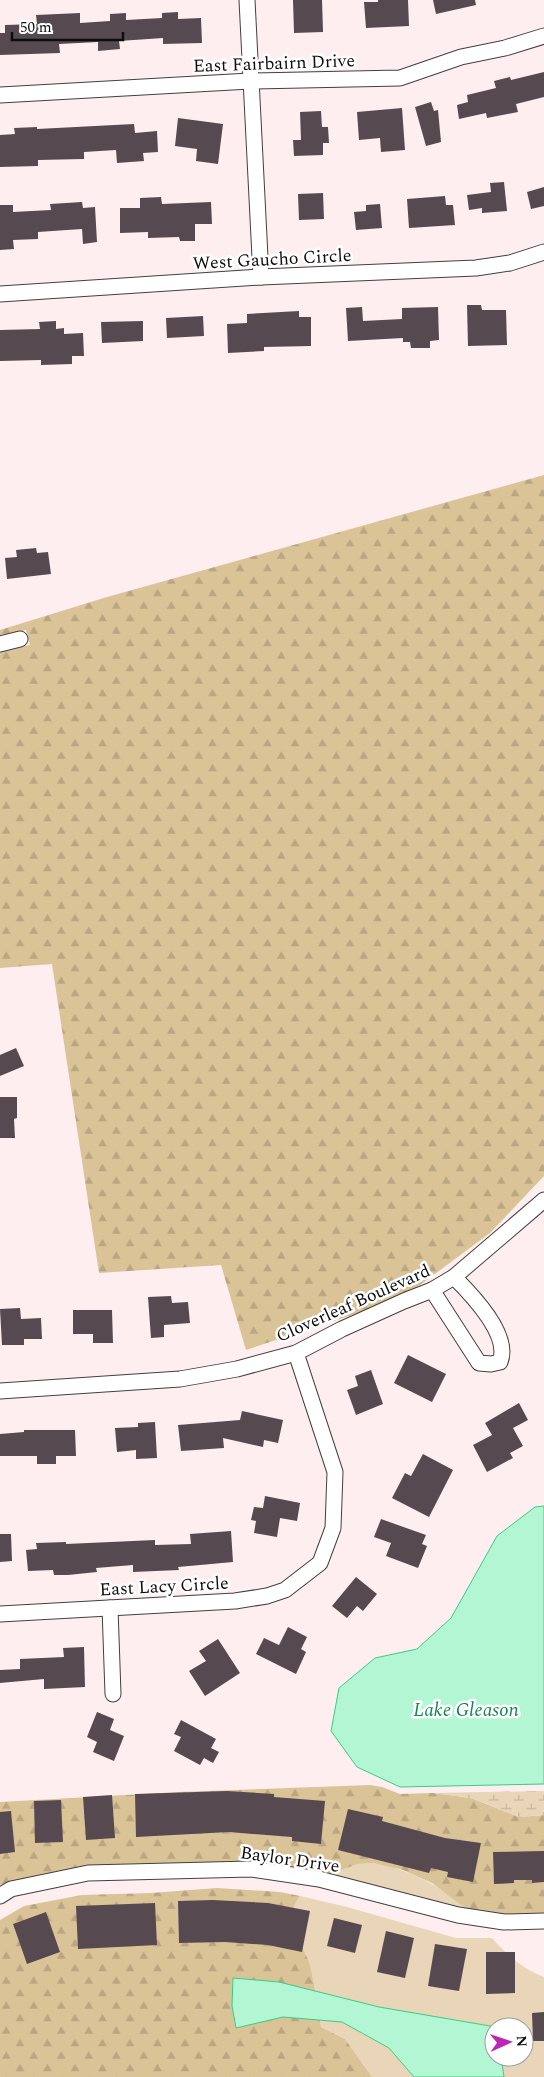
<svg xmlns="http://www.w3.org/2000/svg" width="544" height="2077" viewBox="0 0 544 2077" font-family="Spectral,serif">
<defs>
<pattern id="forest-firs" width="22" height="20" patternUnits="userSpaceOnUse" patternTransform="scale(1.25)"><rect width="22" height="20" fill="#dac397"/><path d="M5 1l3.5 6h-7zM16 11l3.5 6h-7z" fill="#baa681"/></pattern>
<pattern id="wetland-marsh" width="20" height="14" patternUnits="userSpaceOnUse" patternTransform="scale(1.25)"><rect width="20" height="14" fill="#e9d5b8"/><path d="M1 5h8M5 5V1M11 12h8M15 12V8" fill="none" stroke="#c7b69d"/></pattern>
</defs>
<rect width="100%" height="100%" fill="#ffeeef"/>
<!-- grass -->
<g fill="#e9d5b8" fill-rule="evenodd">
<path d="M373 1863C415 1870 452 1892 480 1923L460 1924 352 1893 328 1875 358 1864Z"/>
<path d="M300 1896 347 1907 456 1938H492C506 1954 524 1970 544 1977V2077H372L345 2039 321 2027C317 2006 315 1984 310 1965 302 1939 280 1923 300 1896ZM494 2027H524V2057H494Z"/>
</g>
<!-- forest -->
<g fill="url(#forest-firs)">
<polygon points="544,475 544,1176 490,1233 416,1288 361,1312 246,1350 221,1265 99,1273 52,964 0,968 0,651 30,645 26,630 0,636 0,630 107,597"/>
<polygon points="370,1785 382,1787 400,1794 433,1793 471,1798 519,1817 544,1815 544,1923 469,1911 432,1883 403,1870 373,1863 358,1864 328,1875 282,1877 216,1873 81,1880 19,1891 0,1902 0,1802 179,1792"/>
<path d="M217 1888 280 1892 300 1896C280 1923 302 1939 310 1965 315 1984 317 2006 321 2027L345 2039 372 2077H0V1920L24 1906 82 1895 151 1893Z"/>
</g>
<!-- wetland -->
<polygon fill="url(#wetland-marsh)" points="544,1791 544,1815 519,1817 471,1798 433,1793"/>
<!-- water -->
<g fill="#b3f6d3" stroke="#3acd85">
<polygon points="544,1506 544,1784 400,1787 357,1767 331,1731 339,1688 375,1658 417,1649 451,1618 497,1536 535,1507"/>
<polygon points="233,1978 279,1982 379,2007 496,2027 494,2027 494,2057 501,2057 504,2077 414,2077 389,2048 342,2022 283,2017 236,2028 232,2006"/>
</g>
<!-- building -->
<g fill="#564a50">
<polygon points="293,0 322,0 323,32 294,33"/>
<polygon points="378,0 408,0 409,26 366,28 364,2 378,2"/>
<polygon points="433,0 475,0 476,5 436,14"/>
<polygon points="178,12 178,19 201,18 202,43 163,44 163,38 119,41 120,49 98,51 98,42 59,44 60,53 0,55 0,33 5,33 5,25 37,24 36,15 80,13 80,23 110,21 110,14 126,13 126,20 162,18 162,13"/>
<polygon points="544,72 544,97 516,104 518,112 487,118 486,113 459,119 457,105 468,102 467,95 496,88 494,81 510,77 511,80"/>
<polygon points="431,102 434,111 438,110 441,142 426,146 415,107"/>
<polygon points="402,108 405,150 381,152 380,138 359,140 357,112"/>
<polygon points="321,111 322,127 328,127 329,143 323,143 323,155 294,156 293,140 301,140 300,112"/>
<polygon points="178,118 223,124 218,164 196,161 197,149 175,146"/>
<polygon points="134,124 135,133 157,131 158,152 143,153 144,161 117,163 116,150 84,152 84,159 38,160 38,166 0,167 0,135 15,134 14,128 37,127 37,129"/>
<polygon points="504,182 507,211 482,213 482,208 469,210 467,195 491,192 490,183"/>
<polygon points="544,187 544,206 531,209 527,192"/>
<polygon points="323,193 324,219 299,220 298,194"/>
<polygon points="445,196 446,205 453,205 455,225 409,228 407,199"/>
<polygon points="161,197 162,204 211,202 212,224 195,224 195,241 180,241 179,237 148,238 148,232 120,233 120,208 140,208 140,198"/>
<polygon points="82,202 83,208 95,207 97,242 83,244 82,229 38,232 38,239 13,240 14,249 0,250 0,205 13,205 13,212 51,210 50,204"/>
<polygon points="380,204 382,228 356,230 354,212 366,211 366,205"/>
<polygon points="467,305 481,305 482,310 506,310 507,345 468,346"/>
<polygon points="362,307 363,321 402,319 402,308 438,307 439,340 430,341 430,348 411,348 410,342 403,342 403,338 348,341 346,308"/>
<polygon points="299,311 299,317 311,317 311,346 264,347 264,351 228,353 227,324 247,323 247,314"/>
<polygon points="203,316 204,336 167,338 166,318"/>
<polygon points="56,321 56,329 64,328 64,334 83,333 84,356 72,356 72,364 41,365 41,360 0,361 0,330 40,329 39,322"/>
<polygon points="143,321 143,341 102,343 101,322"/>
<polygon points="36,548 37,553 48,552 51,574 7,579 5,558 17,557 16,550"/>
<polygon points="16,1048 24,1066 0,1076 0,1055"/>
<polygon points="0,1097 17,1097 17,1118 14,1119 15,1138 0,1138"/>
<polygon points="171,1296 172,1303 188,1302 190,1323 164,1325 164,1337 151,1338 148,1297"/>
<polygon points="20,1308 21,1319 41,1318 42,1339 24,1339 24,1345 2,1345 0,1309"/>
<polygon points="73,1310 112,1310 113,1343 93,1343 93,1334 73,1334"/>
<polygon points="408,1355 446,1374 432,1402 394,1383"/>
<polygon points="371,1370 383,1404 356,1415 347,1390 358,1386 355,1376"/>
<polygon points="519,1403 528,1420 513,1428 523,1446 510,1453 513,1458 487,1472 473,1445 492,1435 485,1423"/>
<polygon points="242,1411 283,1420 278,1443 264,1440 263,1447 223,1438 224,1448 181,1451 178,1425 240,1420"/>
<polygon points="155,1422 157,1458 136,1459 136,1450 117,1452 115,1428 138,1427 138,1423"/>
<polygon points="24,1430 75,1430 76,1456 56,1456 56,1464 37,1464 37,1456 0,1456 0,1434 24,1432"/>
<polygon points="423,1454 453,1470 429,1517 392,1498 405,1473 411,1476"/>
<polygon points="265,1496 300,1503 297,1521 280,1518 277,1537 254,1533 256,1521 251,1520 254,1507 263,1508"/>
<polygon points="381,1519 426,1535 422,1544 427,1546 418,1568 386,1556 391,1543 374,1537"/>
<polygon points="231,1531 233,1562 178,1567 179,1570 133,1572 133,1565 96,1568 97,1572 68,1575 54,1575 53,1570 28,1571 26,1550 37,1549 36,1543 66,1542 66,1544 155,1540 155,1545 191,1544 190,1534"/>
<polygon points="0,1534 11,1534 12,1561 0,1562"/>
<polygon points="356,1577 377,1594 363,1611 357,1606 347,1618 332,1606"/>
<polygon points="288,1627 307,1637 301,1649 306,1652 296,1674 256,1654 264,1638 279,1645"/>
<polygon points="218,1639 240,1673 205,1696 189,1671 206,1661 199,1651"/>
<polygon points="84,1647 85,1687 44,1689 44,1679 0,1683 0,1670 20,1669 20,1659 64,1657 63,1648"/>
<polygon points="97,1712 114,1719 110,1730 124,1736 114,1761 93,1752 97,1742 87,1737"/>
<polygon points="181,1720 216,1739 211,1748 219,1752 213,1763 204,1758 200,1765 174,1751 181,1737 174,1734"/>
<polygon points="227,1791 274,1794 274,1797 325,1801 321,1844 292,1841 292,1837 229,1832 136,1837 135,1794"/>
<polygon points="112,1795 115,1838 86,1840 83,1797"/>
<polygon points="61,1800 63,1842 35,1843 34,1801"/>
<polygon points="348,1809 383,1817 382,1821 445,1838 481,1843 473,1882 447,1877 448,1872 431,1868 429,1873 338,1850"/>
<polygon points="11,1811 15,1852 0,1854 0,1812"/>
<polygon points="544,1851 544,1882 532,1883 532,1880 514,1880 514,1883 494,1884 493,1852"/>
<polygon points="213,1900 268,1903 310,1911 302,1952 268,1945 225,1942 179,1943 178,1901"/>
<polygon points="155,1903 157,1945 78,1949 76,1906"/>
<polygon points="46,1912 60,1952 27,1964 13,1924"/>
<polygon points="334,1918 362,1925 355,1953 327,1946"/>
<polygon points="386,1931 414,1938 405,1978 377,1972"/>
<polygon points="435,1944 467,1949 459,1991 428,1986"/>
<polygon points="486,1952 515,1952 515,1993 486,1994"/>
<polygon points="544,2012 544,2041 533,2041 532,2013"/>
</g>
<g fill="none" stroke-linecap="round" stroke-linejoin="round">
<defs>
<g id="street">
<polyline points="247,0 261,277"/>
<polyline points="0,95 250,81 400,78 461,57 505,48 544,36"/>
<polyline points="0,294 261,277 476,268 510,263 544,252"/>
<polyline points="0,644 20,639"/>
<path d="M432 1290 479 1363 491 1364 500 1362C511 1335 472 1295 454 1277"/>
<polyline points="0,1391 180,1379 237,1369 296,1353 342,1329 404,1301 432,1290 454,1277 544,1200"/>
<polyline points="110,1608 113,1694"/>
<polyline points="0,1614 235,1601 267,1596 285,1590 320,1563 333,1528 335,1472 296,1353"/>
<polyline points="0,1896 11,1889 88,1873 251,1869 319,1879 458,1915 504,1922 544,1921"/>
</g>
</defs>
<!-- street casing -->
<use href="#street" stroke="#404040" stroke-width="17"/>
<!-- street -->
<use href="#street" stroke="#fff" stroke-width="15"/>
</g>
<g text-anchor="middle" stroke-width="5" stroke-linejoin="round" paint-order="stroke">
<!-- street labels -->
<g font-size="18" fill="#0d0d0d" stroke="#fff">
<text transform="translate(274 63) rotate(-2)" y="6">East Fairbairn Drive</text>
<text transform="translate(272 259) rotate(-3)" y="6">West Gaucho Circle</text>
<text transform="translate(353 1303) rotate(-24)" y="6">Cloverleaf Boulevard</text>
<text transform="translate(164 1586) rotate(-3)" y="6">East Lacy Circle</text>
<text transform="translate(290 1859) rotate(8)" y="6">Baylor Drive</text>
</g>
<!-- water labels -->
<g font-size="19" font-style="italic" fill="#168351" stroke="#fff">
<text x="466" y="1716">Lake Gleason</text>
</g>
</g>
<!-- north arrow -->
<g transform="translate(509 2042) rotate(87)"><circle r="24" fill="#ffffff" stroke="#9e9e9e"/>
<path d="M0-4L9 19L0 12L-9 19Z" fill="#bd26b3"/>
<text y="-8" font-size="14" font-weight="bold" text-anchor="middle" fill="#0d0d0d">N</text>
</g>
<!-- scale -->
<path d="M12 32v8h111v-8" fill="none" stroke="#0d0d0d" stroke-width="2.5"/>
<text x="20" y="32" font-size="15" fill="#0d0d0d" stroke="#ffffff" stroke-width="4" paint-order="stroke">50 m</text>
</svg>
